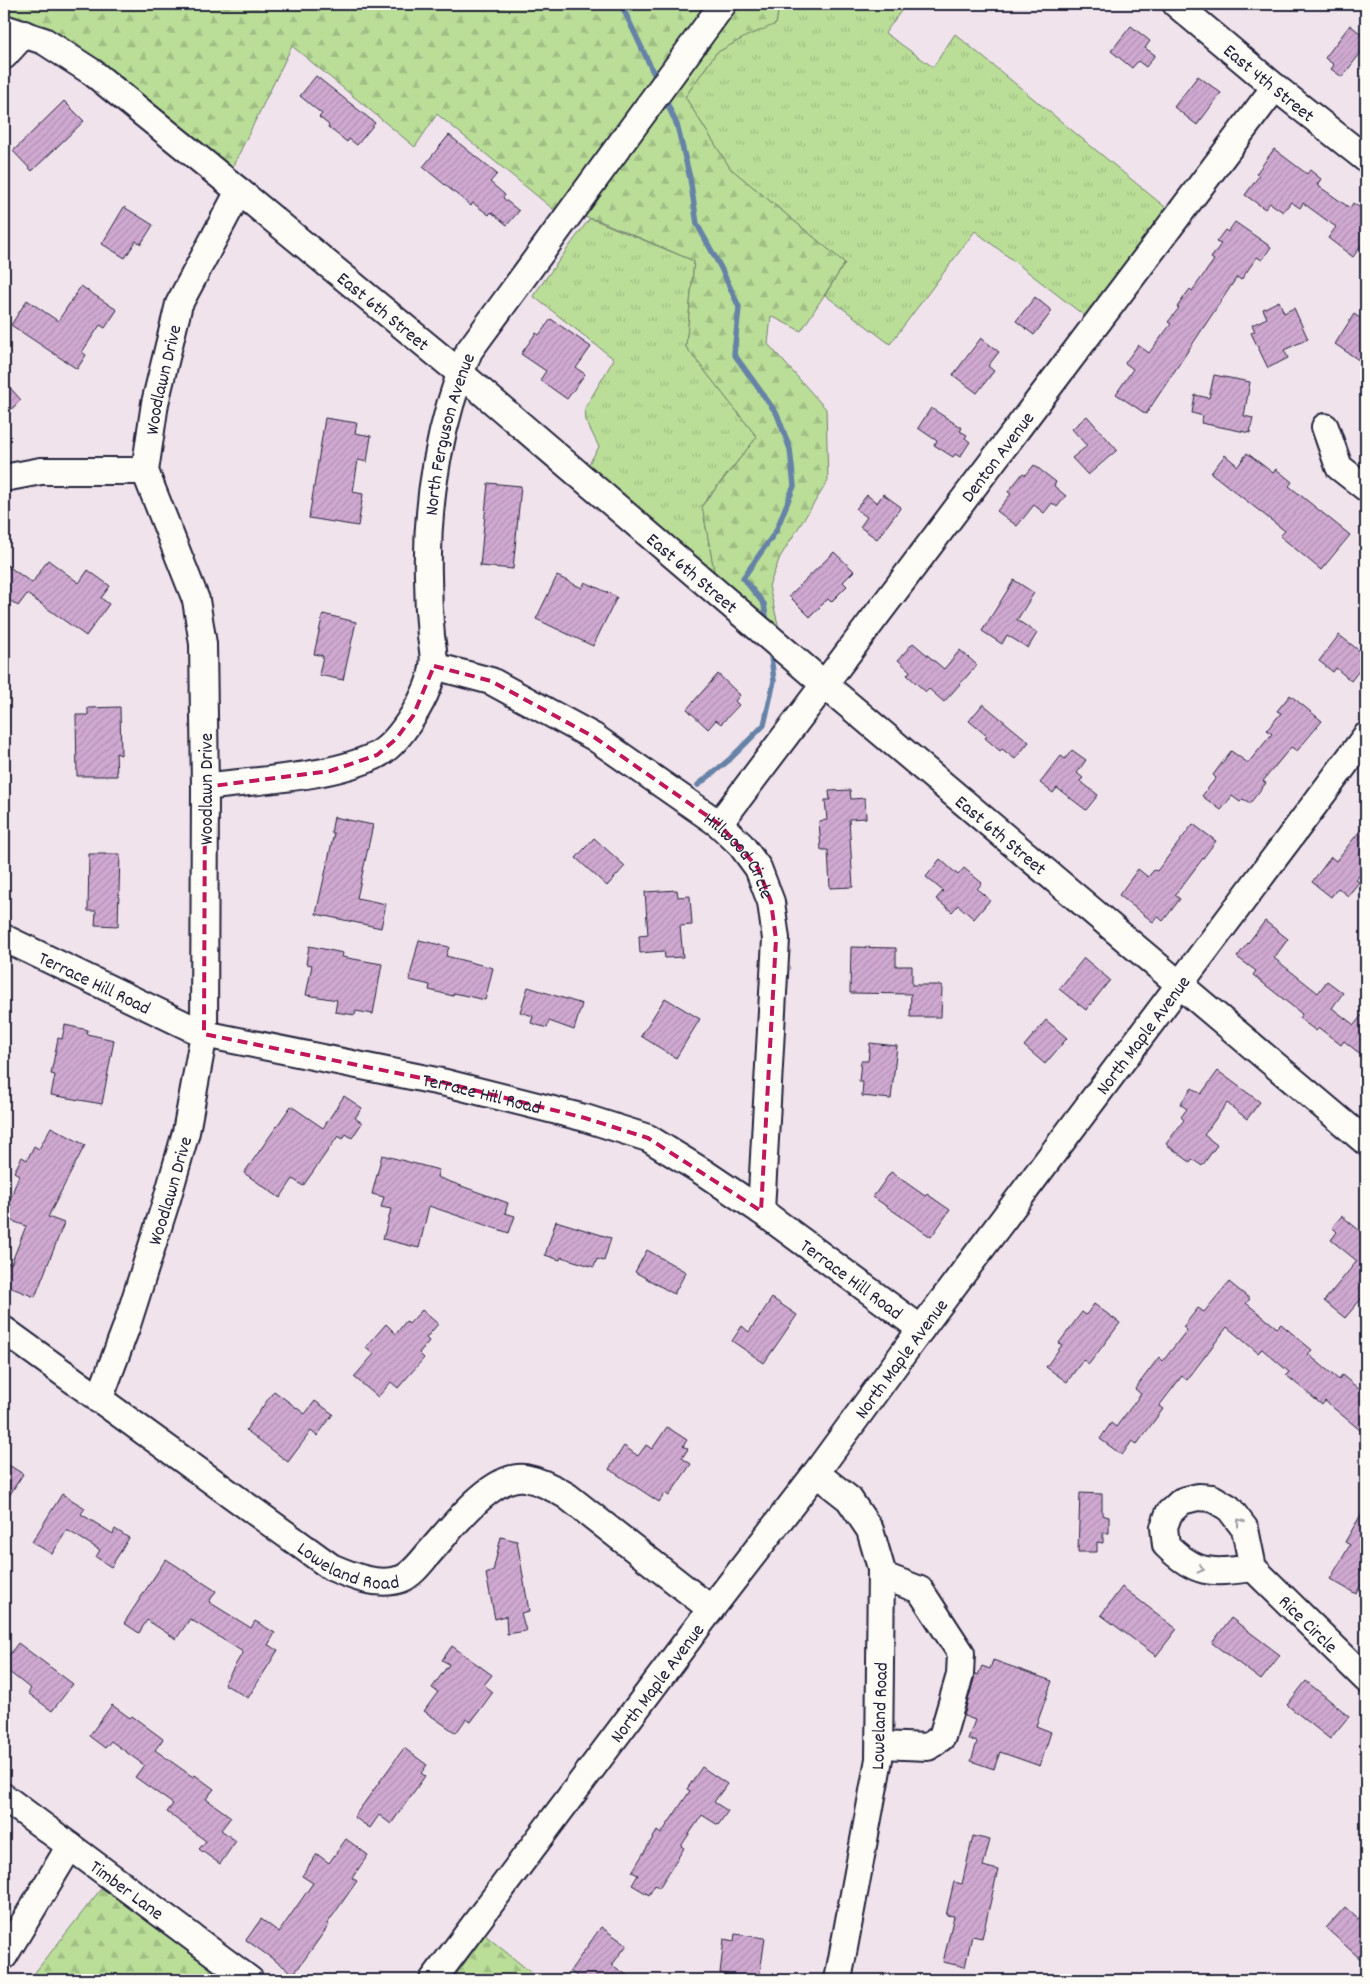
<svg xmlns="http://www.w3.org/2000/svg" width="1370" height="1984" viewBox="0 0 1370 1984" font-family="Dekko,sans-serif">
<defs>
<pattern id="grass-tufts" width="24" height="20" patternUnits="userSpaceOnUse" patternTransform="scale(1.25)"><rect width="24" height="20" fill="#bade98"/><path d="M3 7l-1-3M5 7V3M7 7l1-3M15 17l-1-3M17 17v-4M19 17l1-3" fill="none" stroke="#a0be84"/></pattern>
<pattern id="forest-firs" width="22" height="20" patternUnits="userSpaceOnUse" patternTransform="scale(1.25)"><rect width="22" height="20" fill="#bade98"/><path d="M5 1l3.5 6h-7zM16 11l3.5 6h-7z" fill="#a0be84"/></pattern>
<pattern id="building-hatch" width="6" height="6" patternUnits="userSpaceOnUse" patternTransform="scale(1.25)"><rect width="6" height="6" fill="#d0a9d1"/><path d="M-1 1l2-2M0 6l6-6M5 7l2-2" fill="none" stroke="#b291b4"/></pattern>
</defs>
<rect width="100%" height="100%" fill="#f0e3ec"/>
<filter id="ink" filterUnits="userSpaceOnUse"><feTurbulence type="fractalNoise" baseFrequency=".02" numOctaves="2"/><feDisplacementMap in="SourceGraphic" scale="10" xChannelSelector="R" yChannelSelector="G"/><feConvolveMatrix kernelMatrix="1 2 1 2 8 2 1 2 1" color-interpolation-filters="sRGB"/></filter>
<g filter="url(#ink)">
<!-- grass -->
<g fill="url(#grass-tufts)" stroke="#6e806a">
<polygon points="779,4 906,4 885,33 933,67 955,34 1171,212 1086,317 975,231 890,344 825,295 845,263 730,168 685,97 716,53 753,32 776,24"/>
<polygon points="590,218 694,261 686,347 757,437 702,505 716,581 587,467 599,447 586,421 585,408 614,359 533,296"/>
</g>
<!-- forest -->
<g fill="url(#forest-firs)" stroke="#6e806a">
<polygon points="4,4 779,4 776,24 747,36 716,53 685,97 730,168 845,263 801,331 771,316 768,344 826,409 828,481 780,557 769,586 780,633 716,581 702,506 757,437 686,347 694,261 600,221 553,209 437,114 415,147 292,46 230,172 4,17"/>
<polygon points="104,1885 230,1980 29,1980"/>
<polygon points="485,1935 540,1980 452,1980"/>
</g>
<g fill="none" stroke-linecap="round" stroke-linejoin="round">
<!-- stream -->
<g stroke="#6682a7" stroke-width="5.5">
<polyline points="621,4 656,78"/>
<polyline points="667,103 677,125 690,178 697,224 721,268 739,307 734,354 777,414 790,449 794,486 776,531 743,578 764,604 766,617"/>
<polyline points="698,785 729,760 764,725 774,681 771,656"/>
</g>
</g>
<!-- building -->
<g fill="url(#building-hatch)" stroke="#22223b">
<polygon points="1350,25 1366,38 1366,46 1342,77 1331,69 1334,65 1325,58"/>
<polygon points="1131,26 1150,41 1145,48 1155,55 1146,67 1138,61 1132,68 1111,51"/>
<polygon points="316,76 375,123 357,145 349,139 347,142 328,127 329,125 319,117 322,114 300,96"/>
<polygon points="1198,76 1221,93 1197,125 1174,107"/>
<polygon points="64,101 84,121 32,171 13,151"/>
<polygon points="449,135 497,174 490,182 505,195 503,198 519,211 507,225 491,212 489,215 473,203 471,206 423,167"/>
<polygon points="1274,149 1307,174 1310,170 1321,179 1317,185 1350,208 1353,203 1366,212 1366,239 1353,257 1328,238 1336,227 1303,203 1300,208 1291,202 1283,212 1270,203 1265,209 1245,195 1259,176 1256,174"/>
<polygon points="124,207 153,225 141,244 136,241 125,258 102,244"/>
<polygon points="1235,222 1271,247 1262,260 1257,257 1241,280 1237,277 1146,414 1116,394 1133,369 1125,363 1138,345 1149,353 1171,324 1168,322 1179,308 1177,307 1190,289 1192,291 1214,260 1211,258 1221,244 1216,242 1225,230 1228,232"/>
<polygon points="81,286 117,310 105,328 100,325 82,352 86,355 77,369 11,325 27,300 58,321"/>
<polygon points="1035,297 1052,311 1034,335 1016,321"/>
<polygon points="1279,301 1284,313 1294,308 1308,339 1284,350 1288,358 1268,368 1251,333 1255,331 1252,325 1267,318 1263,309"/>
<polygon points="1354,314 1366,322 1366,365 1335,344"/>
<polygon points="551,319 591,347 576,368 585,374 567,399 540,380 546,371 521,354 536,333 539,335"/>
<polygon points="981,338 999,352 988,366 994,371 977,393 953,375"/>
<polygon points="1214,375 1250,382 1244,416 1253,418 1250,433 1201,423 1203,416 1192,413 1195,395 1209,398"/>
<polygon points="4,381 21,400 4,416"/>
<polygon points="931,408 962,428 960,431 967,435 965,438 970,442 960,457 955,454 953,457 934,445 937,441 918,428"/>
<polygon points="1087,416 1117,450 1088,475 1072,458 1087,446 1072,429"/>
<polygon points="325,418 357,423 355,433 371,436 367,462 358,460 353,492 363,494 358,526 309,518"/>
<polygon points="1247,453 1273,473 1276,469 1292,482 1289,486 1350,535 1321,570 1280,536 1285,531 1211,473 1225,455 1238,466"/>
<polygon points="1034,465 1056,482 1054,486 1066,496 1057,507 1052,503 1044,513 1034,505 1017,526 997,511 1011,494 1008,492 1023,473 1026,475"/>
<polygon points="488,483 521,486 513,569 480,566"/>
<polygon points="883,494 901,507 877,539 860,527 867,517 856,509 867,495 877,503"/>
<polygon points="834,552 854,571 843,582 847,586 831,602 828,599 810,617 789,596"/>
<polygon points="48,560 79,583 88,570 110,586 101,598 109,604 86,636 27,594 18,606 4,596 4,563 32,583"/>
<polygon points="557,576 582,588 585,582 617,597 593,646 536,619"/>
<polygon points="1014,580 1034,593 1017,620 1037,633 1028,648 1007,635 1002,644 982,631"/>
<polygon points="323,614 356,622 343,680 319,675 323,656 314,654"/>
<polygon points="1339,635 1365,655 1362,660 1365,663 1351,681 1336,668 1333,672 1319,661"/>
<polygon points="913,643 944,669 960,650 977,665 944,702 929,689 926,692 907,675 910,671 898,660"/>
<polygon points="718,674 740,695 735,701 739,705 721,724 716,720 708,729 687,709"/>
<polygon points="1290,695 1322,721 1297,751 1291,747 1263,781 1266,783 1250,803 1243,799 1240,802 1232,796 1221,810 1202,796 1216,778 1213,775 1231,751 1248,763 1272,734 1267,730 1281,713 1277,711"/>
<polygon points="983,704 1029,742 1015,759 1002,749 1000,751 985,738 987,736 969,721"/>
<polygon points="120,707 121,755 116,753 117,776 77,776 76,715 88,715 88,708"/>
<polygon points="1072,750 1086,760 1077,773 1083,778 1080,781 1098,795 1086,810 1057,788 1053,793 1040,783 1061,756 1065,759"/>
<polygon points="850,790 851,799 865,798 866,818 849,819 853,887 830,888 828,850 821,850 819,821 827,820 825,800 830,800 829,791"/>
<polygon points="334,817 373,825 357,898 386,904 381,928 316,914 334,833 331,833"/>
<polygon points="1366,823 1366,867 1356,880 1359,882 1348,896 1338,888 1331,897 1312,882 1331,857 1336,861"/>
<polygon points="1193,824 1216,841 1175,895 1180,899 1163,921 1157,916 1153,922 1119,895 1138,869 1148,877 1154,870 1157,871"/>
<polygon points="594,838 625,866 607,886 576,858"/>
<polygon points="89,854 120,854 118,926 95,925 96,911 88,911"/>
<polygon points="940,859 958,875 964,868 982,883 977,889 990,900 974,919 958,905 952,912 936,899 943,891 926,877"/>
<polygon points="677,890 678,897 690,896 692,925 680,926 683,957 665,958 664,951 640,953 639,936 648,935 645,892"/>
<polygon points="1265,921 1288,939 1274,958 1318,993 1327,981 1343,993 1332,1008 1354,1025 1366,1010 1366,1043 1359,1053 1344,1041 1341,1045 1319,1028 1316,1031 1299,1018 1302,1014 1253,975 1256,971 1237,957"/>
<polygon points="419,940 449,947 446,956 493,968 485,1000 454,993 453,996 429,990 430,985 409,980"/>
<polygon points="309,946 343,953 342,957 382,964 373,1014 356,1011 355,1015 335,1012 337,1000 306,995 312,965 306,964"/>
<polygon points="851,947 896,948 896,966 912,966 912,985 942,985 941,1017 910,1017 911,994 850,993"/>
<polygon points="1084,958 1110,980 1086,1010 1059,989"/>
<polygon points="528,987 582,1004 574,1030 549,1021 547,1028 531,1023 533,1016 520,1012"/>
<polygon points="665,998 700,1019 676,1058 641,1036"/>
<polygon points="1046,1020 1067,1038 1045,1064 1024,1046"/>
<polygon points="65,1025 88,1030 87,1034 114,1040 102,1104 51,1095 55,1075 51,1074 58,1038 62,1039"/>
<polygon points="870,1043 897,1046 891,1099 862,1096 863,1082 859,1082 861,1061 868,1061"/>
<polygon points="1218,1071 1260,1102 1247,1119 1227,1103 1204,1135 1217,1145 1202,1166 1192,1159 1190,1162 1166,1144 1184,1120 1181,1117 1187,1109 1180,1104 1192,1088 1201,1094"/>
<polygon points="344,1096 362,1108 355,1118 362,1123 352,1138 346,1134 343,1139 338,1136 303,1186 293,1179 280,1198 244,1173 291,1106 323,1128"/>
<polygon points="51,1127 85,1145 48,1217 64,1223 35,1297 4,1285 4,1261 11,1264 26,1226 4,1218 4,1216 19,1175 14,1172 22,1157 27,1160 34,1146 39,1149"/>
<polygon points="382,1155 439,1170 437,1177 508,1203 505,1213 515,1216 509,1233 429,1206 419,1248 383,1239 391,1209 381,1207 384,1197 372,1194"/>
<polygon points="891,1172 925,1196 927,1194 950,1210 931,1237 873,1197"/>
<polygon points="1342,1216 1366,1236 1366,1293 1345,1318 1324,1301 1357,1261 1331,1240 1337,1232 1332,1227"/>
<polygon points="556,1221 611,1238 604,1261 597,1259 594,1267 561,1257 560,1260 545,1255"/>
<polygon points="647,1250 686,1272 674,1294 635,1272"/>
<polygon points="1229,1282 1250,1299 1246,1303 1277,1328 1281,1324 1312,1350 1308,1354 1339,1380 1342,1375 1366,1395 1366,1435 1325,1401 1322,1405 1286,1375 1289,1372 1262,1349 1258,1353 1227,1327 1187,1380 1182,1376 1159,1406 1163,1409 1137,1444 1132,1441 1122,1455 1100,1439 1111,1423 1116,1427 1141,1394 1135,1389 1159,1357 1163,1361 1187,1330 1183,1327 1198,1308 1204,1312"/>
<polygon points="772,1298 797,1315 764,1363 732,1341 742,1326 749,1332"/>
<polygon points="1094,1304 1120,1323 1089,1364 1083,1360 1067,1382 1046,1367 1062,1345 1059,1343 1082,1312 1086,1315"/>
<polygon points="422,1310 438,1324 426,1338 429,1341 419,1353 424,1358 398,1388 391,1382 378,1397 354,1377 374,1354 366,1347 386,1324 396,1334 406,1321 409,1324"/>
<polygon points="274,1391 305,1414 315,1401 333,1414 317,1436 311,1431 288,1462 246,1430"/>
<polygon points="667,1427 687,1440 683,1446 688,1449 682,1458 691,1464 669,1496 665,1493 659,1502 609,1469 624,1446 638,1456 646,1445 652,1449"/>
<polygon points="4,1462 23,1474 4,1504"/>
<polygon points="1080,1493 1102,1494 1102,1515 1109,1517 1109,1533 1103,1533 1103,1543 1097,1542 1097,1552 1078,1552"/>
<polygon points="62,1494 85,1508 81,1514 113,1534 115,1529 129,1538 111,1567 96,1557 100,1550 67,1530 52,1554 32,1542"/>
<polygon points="1366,1506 1366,1575 1356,1594 1330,1579 1350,1545 1345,1542"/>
<polygon points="501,1537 517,1541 529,1611 521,1613 526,1631 507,1634 506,1616 495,1619 486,1574 493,1571"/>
<polygon points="166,1559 216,1591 209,1602 251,1628 255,1621 275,1633 268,1645 278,1650 248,1698 224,1684 243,1652 190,1619 176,1639 147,1620 139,1633 124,1623"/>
<polygon points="1122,1587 1177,1629 1156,1656 1101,1615"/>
<polygon points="1231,1618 1280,1655 1261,1680 1212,1643"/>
<polygon points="18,1643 73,1684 52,1711 28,1693 31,1689 4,1668 4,1662"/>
<polygon points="452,1646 492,1675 484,1685 493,1692 471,1722 466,1719 456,1733 424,1711 438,1692 432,1688 449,1664 442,1660"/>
<polygon points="993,1660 1052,1681 1036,1726 1051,1732 1040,1766 1000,1752 994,1769 971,1761 977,1742 968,1739 975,1720 964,1716 975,1674 978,1675 982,1666 990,1669"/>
<polygon points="1306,1681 1349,1716 1330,1739 1287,1705"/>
<polygon points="112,1705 130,1718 132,1716 163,1739 155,1750 193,1777 195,1775 214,1789 206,1799 231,1817 221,1830 236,1841 220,1864 199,1849 206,1841 167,1812 173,1804 135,1777 144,1765 111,1741 105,1748 89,1736"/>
<polygon points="404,1748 427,1765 421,1773 425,1776 391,1824 379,1815 370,1828 354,1817"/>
<polygon points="702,1767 727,1784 714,1802 728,1811 718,1825 702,1815 681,1846 684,1848 659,1888 655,1885 649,1895 632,1885 638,1875 632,1872 657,1831 661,1834 690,1791 687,1789"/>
<polygon points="973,1836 990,1840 983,1866 998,1870 982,1938 972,1936 965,1967 943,1962 954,1916 946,1915 954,1882 962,1884"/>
<polygon points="346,1839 368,1855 352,1878 357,1881 327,1924 329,1925 294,1974 246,1940 261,1919 279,1932 313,1883 302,1876 317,1854 329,1863"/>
<polygon points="1345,1907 1358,1919 1366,1910 1366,1964 1326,1928"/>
<polygon points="601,1927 627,1945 612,1965 634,1980 582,1980 570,1971"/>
<polygon points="735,1934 765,1938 759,1980 726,1980 726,1974 720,1973 724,1939 734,1941"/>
</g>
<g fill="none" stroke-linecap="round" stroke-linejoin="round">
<defs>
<g id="minor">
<path id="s1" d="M1176 4 1275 87 1366 159"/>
<path id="s2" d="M4 28 44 41 92 72 239 191 460 373 825 685 1366 1142"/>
<polyline points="4,56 24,34"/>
<polyline points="1325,427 1339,467 1366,488"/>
<polyline points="4,478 41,471 145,471"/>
<path id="s3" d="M434 666 491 681 594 737 719 824 741 845 758 868 771 902 776 939 761 1211"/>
<path id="s4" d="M205 787C257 780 328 778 375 756 400 744 431 692 433 666 435 657 432 645 431 636 429 616 428 596 428 576 426 500 440 421 469 351L723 4"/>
<path id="s5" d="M719 824 1275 87"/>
<path id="s6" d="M4 938 204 1034 446 1083 585 1118 648 1138 703 1172 761 1211 921 1329"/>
<path id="s7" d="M4 1330 331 1567C352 1576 378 1587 401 1579 412 1575 422 1561 429 1553 450 1530 492 1473 525 1478 541 1481 554 1488 567 1496L711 1609"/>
<path id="s8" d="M99 1400 126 1328 167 1199 186 1132 204 1034 205 787 203 644 196 600 145 471 155 403 179 304 239 191"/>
<polyline points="816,1473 849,1499 870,1530 881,1568 879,1759 838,1980"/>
<path id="s9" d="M1253 1568C1212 1573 1197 1576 1166 1545L1164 1527 1169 1513 1182 1501 1198 1497 1212 1498 1229 1508 1245 1529 1253 1568 1366 1679"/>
<polyline points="880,1745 928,1747 942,1737 960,1675 961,1653 920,1590 881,1575"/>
<path id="s10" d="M4 1797 250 1980"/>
<polyline points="4,1956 70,1846"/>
<path id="s11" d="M433 1980 711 1609 816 1473 921 1329 1366 736"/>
</g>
</defs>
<!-- minor casing -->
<use href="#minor" stroke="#22223b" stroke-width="30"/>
<!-- minor -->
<use href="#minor" stroke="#fdfcf7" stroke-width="26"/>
</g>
<!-- one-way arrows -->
<defs><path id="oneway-chevron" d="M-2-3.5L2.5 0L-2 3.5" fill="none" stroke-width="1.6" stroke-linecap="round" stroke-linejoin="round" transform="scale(1.25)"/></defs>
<g stroke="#9a9aa2">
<use href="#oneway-chevron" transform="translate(1240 1522) rotate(-127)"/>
<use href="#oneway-chevron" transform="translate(1201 1569) rotate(14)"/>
</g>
</g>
<!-- marked area -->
<path fill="none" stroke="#c2185b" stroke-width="4" stroke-dasharray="10 6" stroke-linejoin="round" d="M434 666 491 681 594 737 719 824 758 868 771 902 776 939 761 1211 648 1138 585 1118 446 1083 204 1034 205 787 330 771 377 755 396 739 413 716Z"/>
<g text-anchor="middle" stroke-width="4" stroke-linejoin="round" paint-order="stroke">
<!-- street labels -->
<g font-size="19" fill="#22223b" stroke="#fdfcf7">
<text dy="7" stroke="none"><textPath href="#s1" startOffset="122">East 4th Street</textPath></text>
<text dy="7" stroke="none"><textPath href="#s2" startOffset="476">East 6th Street</textPath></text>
<text dy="7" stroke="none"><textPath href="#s8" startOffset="1048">Woodlawn Drive</textPath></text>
<text dy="7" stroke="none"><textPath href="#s4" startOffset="518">North Ferguson Avenue</textPath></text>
<text dy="7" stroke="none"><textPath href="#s5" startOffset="461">Denton Avenue</textPath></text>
<text dy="7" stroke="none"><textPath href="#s2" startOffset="881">East 6th Street</textPath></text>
<text transform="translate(205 789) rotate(-90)" y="7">Woodlawn Drive</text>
<text dy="7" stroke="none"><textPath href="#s2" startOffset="1286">East 6th Street</textPath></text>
<text dy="7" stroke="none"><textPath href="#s3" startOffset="366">Hillwood Circle</textPath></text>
<text dy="7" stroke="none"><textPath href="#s6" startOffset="101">Terrace Hill Road</textPath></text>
<text dy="7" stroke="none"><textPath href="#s11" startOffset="1182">North Maple Avenue</textPath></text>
<text dy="7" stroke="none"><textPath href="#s6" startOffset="506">Terrace Hill Road</textPath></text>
<text dy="7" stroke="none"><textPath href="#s8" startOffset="221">Woodlawn Drive</textPath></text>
<text dy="7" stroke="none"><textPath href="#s6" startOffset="926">Terrace Hill Road</textPath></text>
<text dy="7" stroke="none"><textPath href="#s11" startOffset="778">North Maple Avenue</textPath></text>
<text dy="7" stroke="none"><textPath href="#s7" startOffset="420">Loweland Road</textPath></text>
<text dy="7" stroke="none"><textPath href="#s9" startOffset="341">Rice Circle</textPath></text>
<text dy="7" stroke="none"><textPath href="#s11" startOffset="372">North Maple Avenue</textPath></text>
<text transform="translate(878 1716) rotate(-88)" y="7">Loweland Road</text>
<text dy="7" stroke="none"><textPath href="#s10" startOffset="154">Timber Lane</textPath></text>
</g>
</g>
<!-- margin -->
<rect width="1370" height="1984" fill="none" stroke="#fdfcf7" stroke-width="20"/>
<rect x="10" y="10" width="1350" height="1964" fill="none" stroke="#22223b" stroke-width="2" filter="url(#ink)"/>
</svg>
